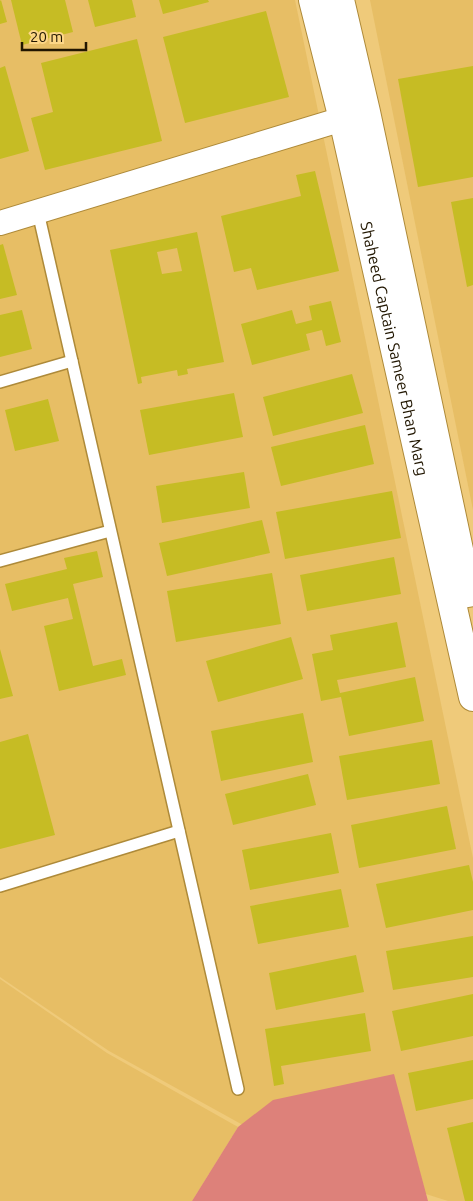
<svg xmlns="http://www.w3.org/2000/svg" width="473" height="1201" viewBox="0 0 473 1201" font-family="Ubuntu,sans-serif">
<rect width="100%" height="100%" fill="#efca7a"/>
<!-- built -->
<g fill="#e7be65">
<polygon points="0,0 295,0 473,858 473,1201 448,1201 290,1151 109,1051 0,977"/>
<polygon points="370,0 473,0 473,510"/>
<polygon points="0,979 107,1053 238,1127 192,1201 0,1201"/>
</g>
<!-- green -->
<polygon fill="#dd817a" points="394,1074 428,1201 192,1201 238,1127 273,1100"/>
<!-- building -->
<g fill="#c6bc24" fill-rule="evenodd">
<polygon points="1,0 7,22 0,24 0,1"/>
<polygon points="11,0 65,0 73,32 22,45"/>
<polygon points="88,0 132,0 136,17 95,27"/>
<polygon points="159,0 208,0 209,2 163,14"/>
<polygon points="266,11 289,97 185,123 163,37"/>
<polygon points="137,39 162,141 45,170 31,118 53,112 41,63"/>
<polygon points="5,66 29,151 0,159 0,68"/>
<polygon points="473,66 473,177 418,187 398,79"/>
<polygon points="315,171 339,271 257,290 251,268 234,272 221,216 301,196 296,175"/>
<polygon points="473,198 473,285 467,287 451,202"/>
<path d="M197 232 224 362 187 369 188 374 178 376 177 370 141 377 142 383 138 384 110 250ZM177 248 182 271 162 274 157 252Z"/>
<polygon points="3,244 17,295 0,299 0,245"/>
<polygon points="331,301 341,342 326,346 322,330 306,334 310,350 252,365 241,324 292,310 296,324 312,320 309,306"/>
<polygon points="22,310 32,349 0,357 0,315"/>
<polygon points="352,374 363,413 273,436 263,397"/>
<polygon points="234,393 243,437 149,455 140,410"/>
<polygon points="48,399 59,441 15,451 5,410"/>
<polygon points="365,425 374,464 281,486 271,447"/>
<polygon points="244,472 250,508 162,523 156,486"/>
<polygon points="392,491 401,538 285,559 276,512"/>
<polygon points="262,520 270,553 167,576 159,543"/>
<polygon points="97,551 103,577 73,584 93,666 122,659 126,675 59,691 44,626 73,619 68,598 12,611 5,584 67,569 64,558"/>
<polygon points="394,557 401,594 307,611 300,575"/>
<polygon points="272,573 281,624 176,642 167,591"/>
<polygon points="397,622 406,667 337,680 340,693 415,677 424,721 349,736 341,697 321,701 312,654 333,650 330,635"/>
<polygon points="291,637 303,679 218,702 206,661"/>
<polygon points="0,649 13,696 0,699"/>
<polygon points="303,713 313,762 221,781 211,731"/>
<polygon points="28,734 55,835 0,849 0,742"/>
<polygon points="432,740 440,784 347,800 339,756"/>
<polygon points="308,774 316,805 233,825 225,794"/>
<polygon points="447,806 456,849 359,868 351,825"/>
<polygon points="331,833 339,873 250,890 242,850"/>
<polygon points="469,865 473,882 473,910 386,928 376,884"/>
<polygon points="341,889 349,927 258,944 250,906"/>
<polygon points="473,936 473,977 393,990 386,951"/>
<polygon points="356,955 364,992 276,1010 269,973"/>
<polygon points="473,994 473,1036 401,1051 392,1011"/>
<polygon points="365,1013 371,1051 281,1066 284,1084 274,1086 265,1029"/>
<polygon points="473,1060 473,1099 416,1111 408,1073"/>
<polygon points="473,1122 473,1201 465,1201 447,1128"/>
</g>
<g fill="none" stroke-linecap="round" stroke-linejoin="round">
<defs>
<g id="lane">
<polyline points="38,212 238,1089"/>
<polyline points="0,382 72,361"/>
<polyline points="0,561 110,531"/>
<polyline points="0,886 179,831"/>
</g>
<g id="street">
<polyline points="0,223 359,114"/>
<polyline points="451,598 473,594"/>
</g>
<g id="secondary">
<path id="s1" d="M313 0 343 119 473 697"/>
<polyline points="340,0 366,112 465,578"/>
</g>
</defs>
<!-- lane casing -->
<use href="#lane" stroke="#ae8a39" stroke-width="14"/>
<!-- street casing -->
<use href="#street" stroke="#ae8a39" stroke-width="26"/>
<!-- secondary casing -->
<use href="#secondary" stroke="#ae8a39" stroke-width="30"/>
<!-- lane -->
<use href="#lane" stroke="#fff" stroke-width="11"/>
<!-- street -->
<use href="#street" stroke="#fff" stroke-width="24"/>
<!-- secondary -->
<use href="#secondary" stroke="#fff" stroke-width="28"/>
</g>
<g text-anchor="middle" stroke-width="5" stroke-linejoin="round" paint-order="stroke">
<!-- street labels -->
<g font-size="16" fill="#211600" stroke="#fdd787">
<text dy="6" stroke="none"><textPath href="#s1" startOffset="358">Shaheed Captain Sameer Bhan Marg</textPath></text>
</g>
</g>
<!-- scale -->
<path d="M22 42v8h64v-8" fill="none" stroke="#211600" stroke-width="2.5"/>
<text x="30" y="42" font-size="15" fill="#211600" stroke="#fdd787" stroke-width="4" paint-order="stroke">20 m</text>
</svg>
